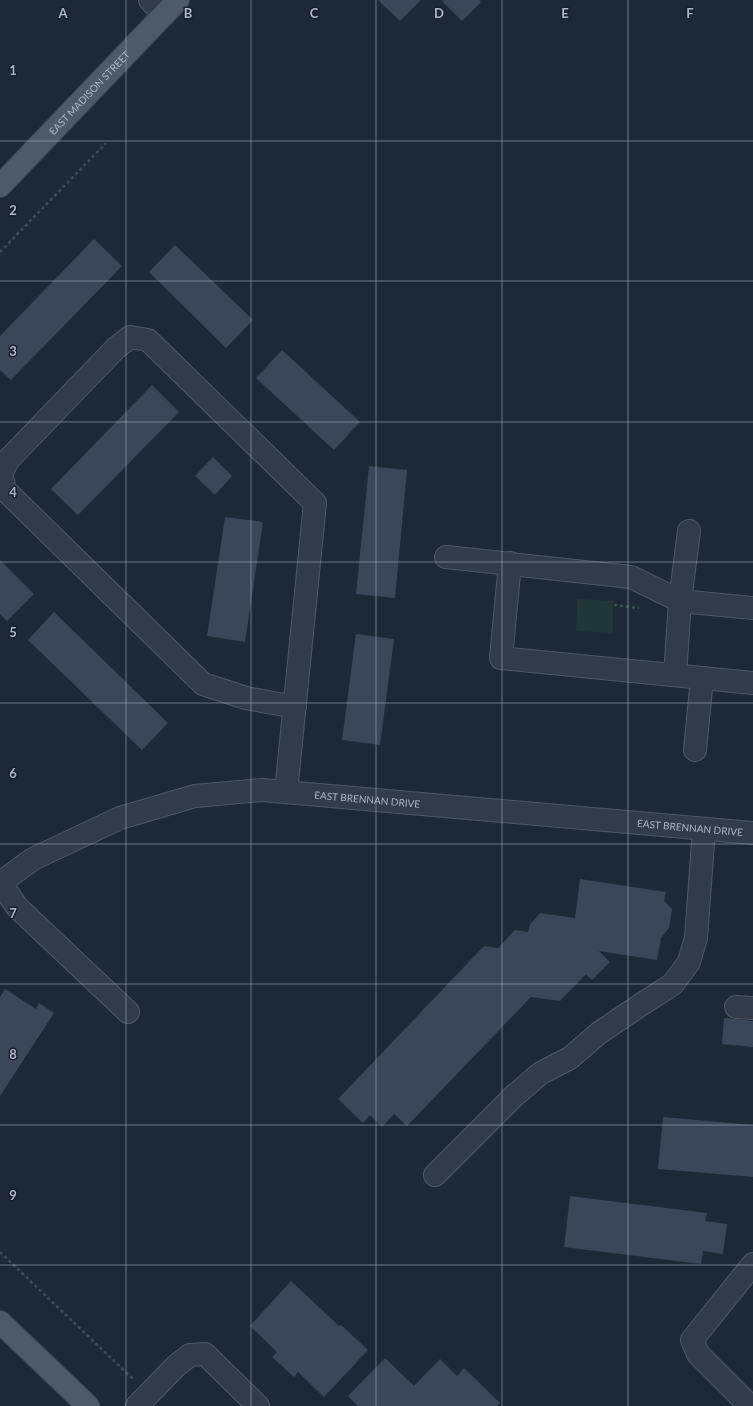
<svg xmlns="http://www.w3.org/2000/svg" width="753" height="1406" viewBox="0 0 753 1406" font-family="Lato,sans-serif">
<rect width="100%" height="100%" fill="#1e2938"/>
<!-- green -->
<polygon fill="#203639" points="577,599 613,601 613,633 576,631"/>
<!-- building -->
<g fill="#3a4759">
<polygon points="378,0 421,0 400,21"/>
<polygon points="443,0 479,0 481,2 462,21 442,1"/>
<polygon points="94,239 122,266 11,380 0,370 0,336"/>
<polygon points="175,245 253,320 226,348 149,272"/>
<polygon points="282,350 360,422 334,450 256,378"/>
<polygon points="152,385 179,412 78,515 51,489"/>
<polygon points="213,457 232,476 215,495 195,476"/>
<polygon points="369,466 407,470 395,598 356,594"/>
<polygon points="225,517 263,522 245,642 207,636"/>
<polygon points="0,560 34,594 7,621 0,614"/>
<polygon points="54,612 168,723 142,750 28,640"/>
<polygon points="356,634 394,639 380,745 342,740"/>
<polygon points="580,879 666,892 664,901 672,909 669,928 661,938 657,960 599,951 610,962 592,980 586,974 560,1001 531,997 407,1126 394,1114 382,1127 370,1115 363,1123 338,1099 484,946 498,948 515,930 528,932 530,924 540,913 575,918"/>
<polygon points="5,989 36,1009 39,1003 54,1013 0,1096 0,997"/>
<polygon points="724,1018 753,1021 753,1047 722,1044"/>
<polygon points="663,1117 753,1125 753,1177 658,1169"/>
<polygon points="570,1196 707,1213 705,1221 727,1224 723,1254 703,1251 701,1264 564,1247"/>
<polygon points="291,1281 339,1326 341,1325 368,1350 324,1397 298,1372 294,1377 272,1357 277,1352 250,1326"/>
<polygon points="385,1358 414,1386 440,1359 457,1376 464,1368 500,1403 497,1406 358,1406 348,1396"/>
</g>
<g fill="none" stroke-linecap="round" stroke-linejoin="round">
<defs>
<g id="minor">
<polyline points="150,0 164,15"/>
<polyline points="446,557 631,577 680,601 753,608"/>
<polyline points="510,563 501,658 753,683"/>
<polyline points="675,675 680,601 689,531"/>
<polyline points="695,750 702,678"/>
<polyline points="286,792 315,503 148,340 130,337 116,348 8,460 1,474 5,490 203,684 246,698 295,707"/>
<path id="s1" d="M0 883 33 859 120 818 195 796 262 790 753 833"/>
<polyline points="1,883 17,907 128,1012"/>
<polyline points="736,1007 753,1008"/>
<polyline points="435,1175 515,1095 541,1073 570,1058 599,1033 642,1004 673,984 689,962 696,938 704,829"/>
<polyline points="137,1406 176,1366 190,1355 205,1354 258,1406"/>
<polyline points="750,1406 698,1354 692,1340 753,1264"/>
</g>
<g id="major">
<path id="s2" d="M0 186 178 0"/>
<polyline points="0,1322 88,1406"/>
</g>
</defs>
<!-- minor casing -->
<use href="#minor" stroke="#4f5967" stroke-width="24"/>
<!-- major casing -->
<use href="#major" stroke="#3b4452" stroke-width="24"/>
<!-- path -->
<g stroke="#3b5254" stroke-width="2.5" stroke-dasharray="3 3" stroke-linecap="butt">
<polyline points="0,252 106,143"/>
<polyline points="614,605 639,608"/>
<polyline points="0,1252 133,1379"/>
</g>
<!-- minor -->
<use href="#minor" stroke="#323b49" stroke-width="22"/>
<!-- major -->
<use href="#major" stroke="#4f5a69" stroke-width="22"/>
</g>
<!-- grid -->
<path fill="none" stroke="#acb6c6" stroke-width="1" stroke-opacity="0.55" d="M126 0V1406M251 0V1406M376 0V1406M502 0V1406M628 0V1406M0 141H753M0 281H753M0 422H753M0 562H753M0 703H753M0 844H753M0 984H753M0 1125H753M0 1265H753"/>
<g text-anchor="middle" stroke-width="3" stroke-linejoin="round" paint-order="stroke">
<!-- street labels -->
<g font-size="10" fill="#acb6c6" stroke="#18202d">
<text dy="4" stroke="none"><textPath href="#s2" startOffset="129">EAST MADISON STREET</textPath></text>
<text dy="4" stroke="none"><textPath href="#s1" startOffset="388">EAST BRENNAN DRIVE</textPath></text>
<text dy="4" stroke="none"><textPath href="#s1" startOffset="712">EAST BRENNAN DRIVE</textPath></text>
</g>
</g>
<g font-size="13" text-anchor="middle" font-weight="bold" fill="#acb6c6" stroke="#18202d" stroke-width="3" stroke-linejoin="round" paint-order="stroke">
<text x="63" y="18">A</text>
<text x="188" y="18">B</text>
<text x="314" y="18">C</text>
<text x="439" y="18">D</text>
<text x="565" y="18">E</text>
<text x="690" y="18">F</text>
<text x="13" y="75">1</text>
<text x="13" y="215">2</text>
<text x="13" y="356">3</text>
<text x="13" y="497">4</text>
<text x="13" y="637">5</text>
<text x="13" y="778">6</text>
<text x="13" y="918">7</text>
<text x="13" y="1059">8</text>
<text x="13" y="1200">9</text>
</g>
</svg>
